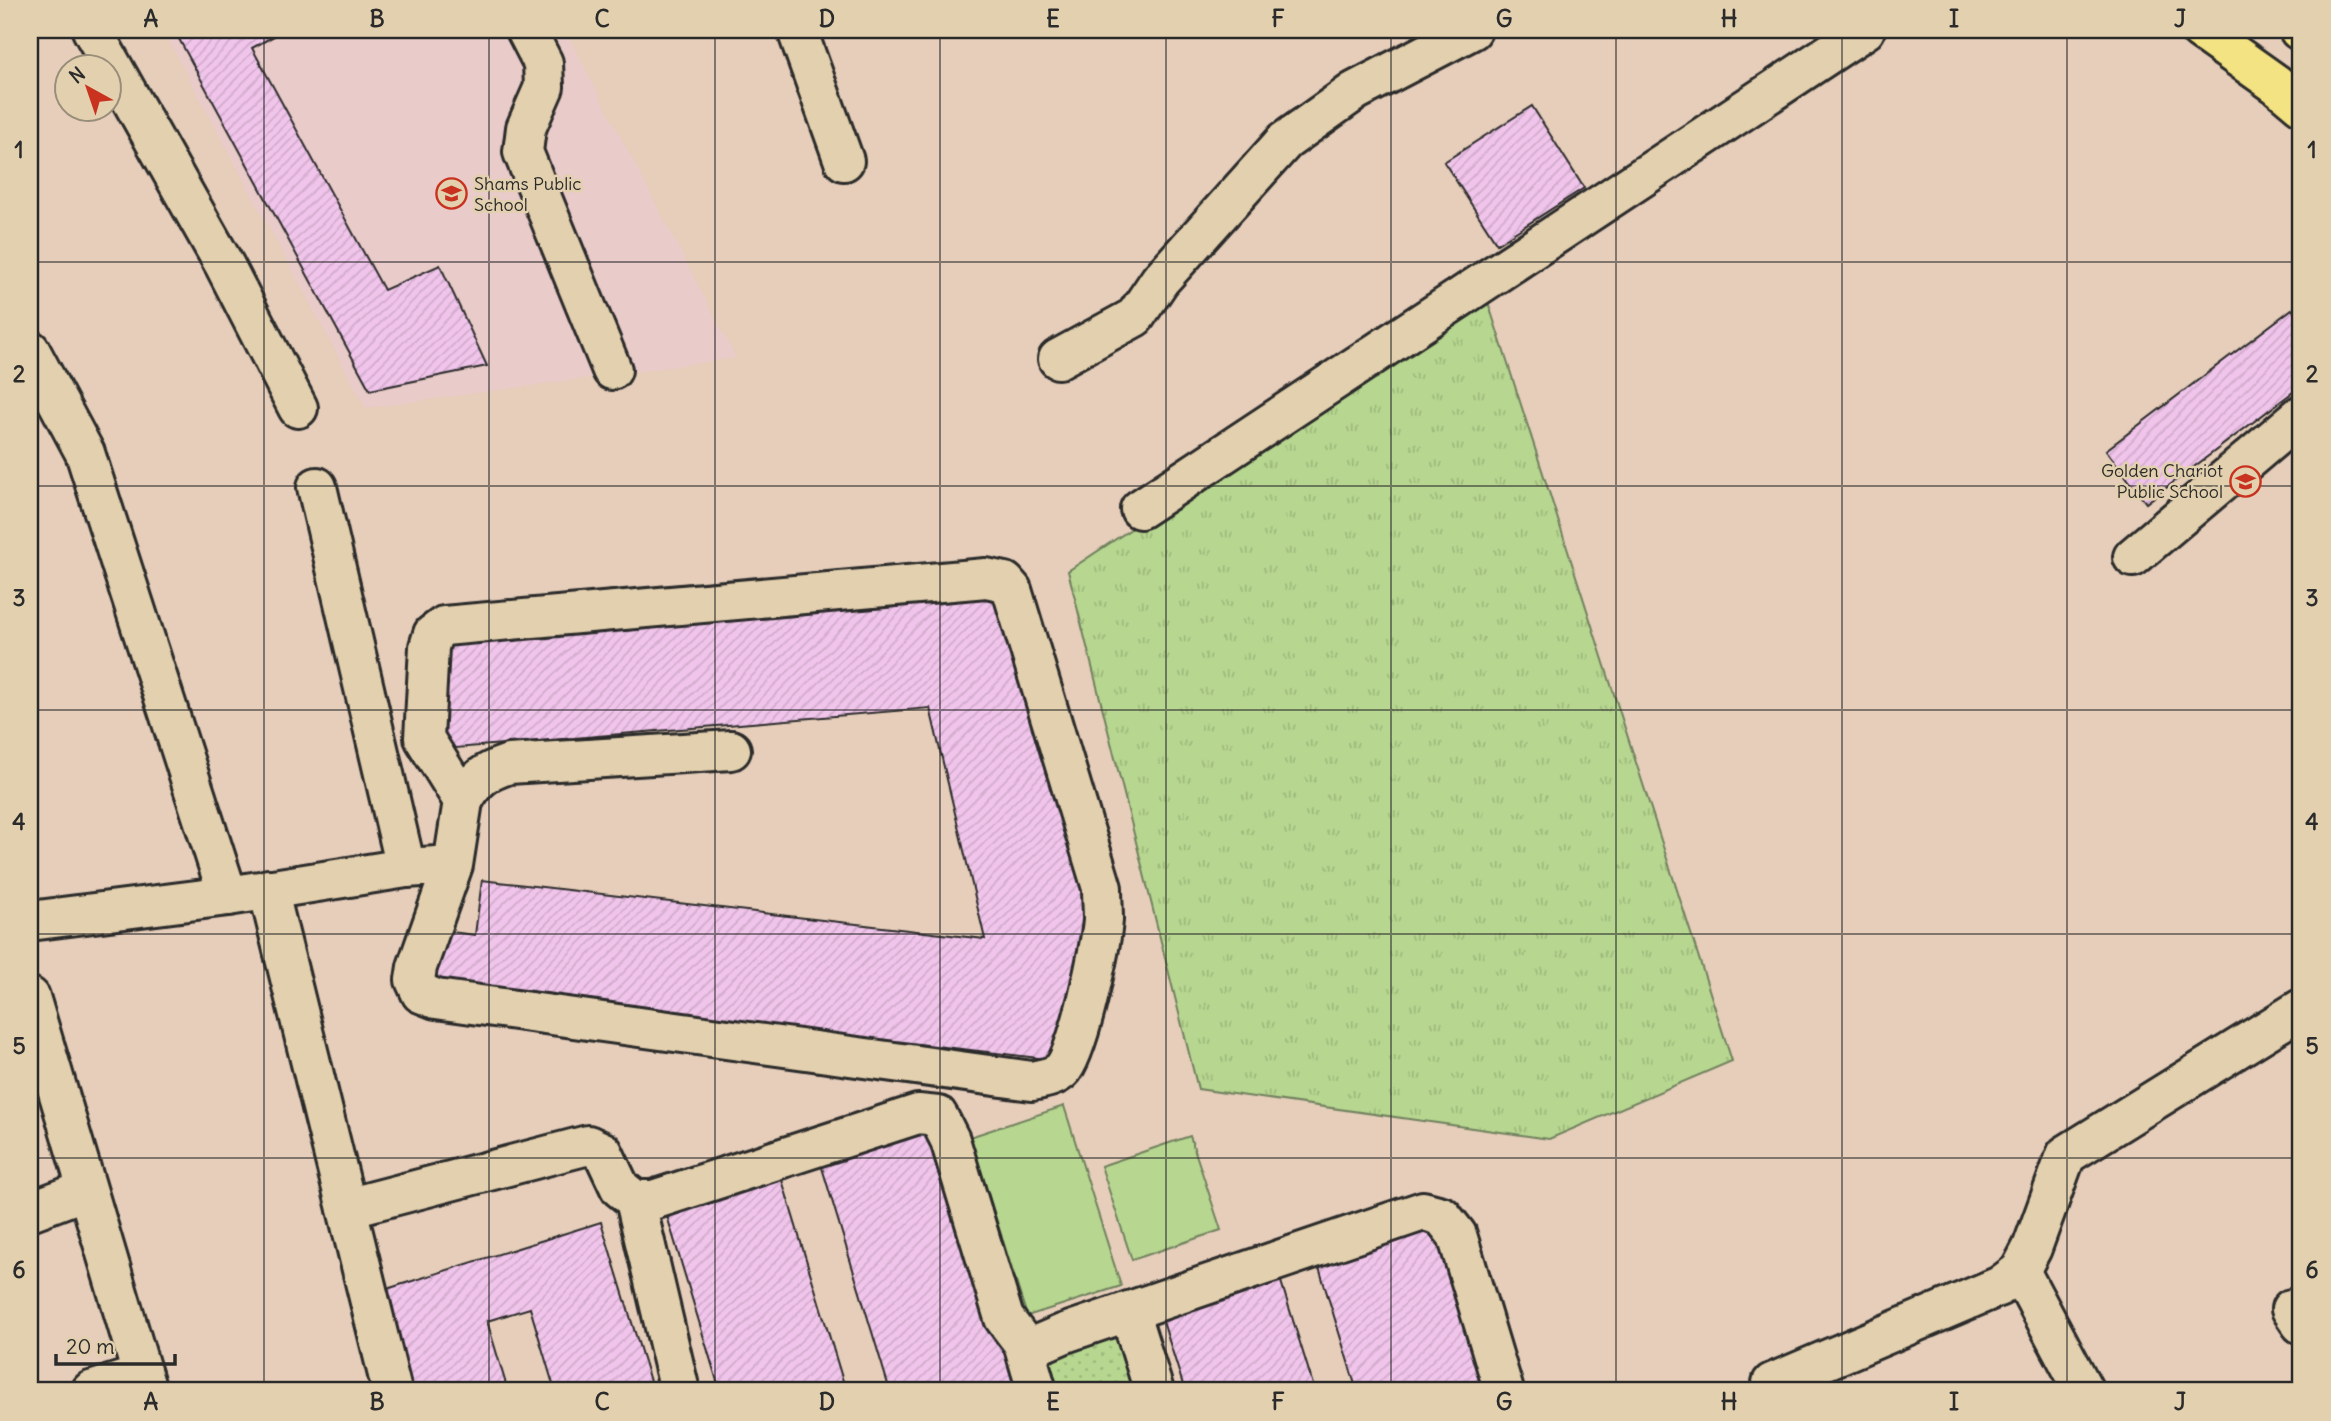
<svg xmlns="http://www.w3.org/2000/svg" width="2331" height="1421" viewBox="0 0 2331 1421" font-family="Delius,sans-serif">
<defs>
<pattern id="grass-tufts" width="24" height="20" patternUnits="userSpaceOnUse" patternTransform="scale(1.75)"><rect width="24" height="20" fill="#b7d790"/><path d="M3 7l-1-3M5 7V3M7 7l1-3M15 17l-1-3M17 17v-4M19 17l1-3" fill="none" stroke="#9eb97c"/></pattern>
<pattern id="park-dots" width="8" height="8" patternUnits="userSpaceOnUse" patternTransform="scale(1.75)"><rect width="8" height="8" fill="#b7d790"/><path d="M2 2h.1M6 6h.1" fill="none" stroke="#9eb97c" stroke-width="1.8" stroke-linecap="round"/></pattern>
<pattern id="building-hatch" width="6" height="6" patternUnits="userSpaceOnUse" patternTransform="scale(1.75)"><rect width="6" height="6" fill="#f1c5eb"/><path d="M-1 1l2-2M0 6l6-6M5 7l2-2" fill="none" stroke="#cfa9ca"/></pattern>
</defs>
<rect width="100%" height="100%" fill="#e6ceba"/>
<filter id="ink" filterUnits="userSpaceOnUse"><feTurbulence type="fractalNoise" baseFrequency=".0143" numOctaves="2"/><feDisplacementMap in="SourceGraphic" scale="14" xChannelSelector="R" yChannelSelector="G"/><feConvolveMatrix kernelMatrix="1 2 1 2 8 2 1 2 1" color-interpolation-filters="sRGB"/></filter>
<g filter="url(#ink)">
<!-- built -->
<polygon fill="#e9cbc9" points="163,30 565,30 736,358 366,408"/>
<!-- grass -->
<polygon fill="url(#grass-tufts)" stroke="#71815e" stroke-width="2" points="1485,293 1732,1061 1549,1139 1198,1089 1068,571"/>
<!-- park -->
<polygon fill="url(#park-dots)" stroke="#71815e" stroke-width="2" points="1149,1327 1168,1391 1033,1391 1025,1365"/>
<!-- pitch -->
<g fill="#b7d790" stroke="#71815e" stroke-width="2">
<polygon points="1064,1106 1121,1286 1027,1316 970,1137"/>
<polygon points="1190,1136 1221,1230 1132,1260 1101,1166"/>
</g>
<!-- building -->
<g fill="url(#building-hatch)" stroke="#2b2b2b" stroke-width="2">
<polygon points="195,30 285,30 252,48 384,290 440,265 487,366 370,390 179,39"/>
<polygon points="1532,106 1584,188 1497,244 1444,162"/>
<polygon points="2292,309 2301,321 2301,386 2146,503 2106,450"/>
<polygon points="998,593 1089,900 1056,1060 429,987 436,930 475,935 482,880 985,939 930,708 444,749 440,637"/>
<polygon points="935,1125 1016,1391 890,1391 820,1161"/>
<polygon points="779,1170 846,1391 720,1391 664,1206"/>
<polygon points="601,1222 653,1391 555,1391 530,1308 487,1321 508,1391 405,1391 374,1293"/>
<polygon points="1436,1223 1488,1391 1357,1391 1317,1261"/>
<polygon points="1278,1272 1315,1391 1185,1391 1159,1309"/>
</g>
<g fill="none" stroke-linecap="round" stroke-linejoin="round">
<defs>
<g id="minor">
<polyline points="92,30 225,266 298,408"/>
<polyline points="526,30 543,63 544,87 526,128 523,152 612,370"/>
<polyline points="797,30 844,161"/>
<polyline points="30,350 85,453 228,896"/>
<polyline points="1058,359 1135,317 1160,280 1285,141 1355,91 1472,30"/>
<polyline points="317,487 406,868"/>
<polyline points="1140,509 1865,30"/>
<polyline points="2133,557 2301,415"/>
<path d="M463 801C476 778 485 772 509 764L731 750"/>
<polyline points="268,889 392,1391"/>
<path d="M30 921 228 896 406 868 453 865 463 801 424 738 429 647 433 634 444 626 986 578 1005 582 1012 590 1102 888C1102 898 1103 909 1103 920 1101 945 1078 1055 1062 1070 1055 1077 1042 1079 1032 1081L436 999 421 993 415 980 417 967 453 865"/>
<polyline points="30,997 147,1391"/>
<polyline points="635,1200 680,1391"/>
<polyline points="347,1208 588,1145 603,1152 620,1188 635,1200 653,1200 918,1114 938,1116 950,1140 1004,1318 1023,1343 1037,1345 1065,1333 1423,1211 1442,1216 1457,1235 1504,1391"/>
<polyline points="30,1211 86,1190"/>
<polyline points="2020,1271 2084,1391"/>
<polyline points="2291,1309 2301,1324"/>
<polyline points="1129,1311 1154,1391"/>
<polyline points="1023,1343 1037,1391"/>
<polyline points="1772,1383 2000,1286 2020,1271 2032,1248 2066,1155 2301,1009"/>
<polyline points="91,1391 142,1375"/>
</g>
<g id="major">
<polyline points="2200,30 2276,84 2301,105"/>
<polyline points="2299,30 2301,31"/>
</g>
</defs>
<!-- minor casing -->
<use href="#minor" stroke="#2b2b2b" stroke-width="44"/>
<!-- major casing -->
<use href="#major" stroke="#2b2b2b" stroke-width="44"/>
<!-- minor -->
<use href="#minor" stroke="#e3d0ae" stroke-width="38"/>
<!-- major -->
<use href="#major" stroke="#f4e382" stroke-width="38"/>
</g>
</g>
<!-- grid -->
<path fill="none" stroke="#2b2b2b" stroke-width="2" stroke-opacity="0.55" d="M264 30V1391M489 30V1391M715 30V1391M940 30V1391M1166 30V1391M1391 30V1391M1616 30V1391M1842 30V1391M2067 30V1391M30 262H2301M30 486H2301M30 710H2301M30 934H2301M30 1158H2301"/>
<!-- icons -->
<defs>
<symbol id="school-ring" viewBox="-11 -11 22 22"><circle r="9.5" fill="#e3d0ae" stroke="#c8321e" stroke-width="1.5"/><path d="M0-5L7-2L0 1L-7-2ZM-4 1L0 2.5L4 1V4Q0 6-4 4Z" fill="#c8321e"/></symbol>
</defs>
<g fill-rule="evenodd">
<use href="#school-ring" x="434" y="176" width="35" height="35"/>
<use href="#school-ring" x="2228" y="464" width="35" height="35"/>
</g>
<g text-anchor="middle" stroke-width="5" stroke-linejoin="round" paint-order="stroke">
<!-- poi labels -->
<g font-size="18" fill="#2b2b2b" stroke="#e3d0ae" text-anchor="start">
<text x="474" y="190">Shams Public<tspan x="474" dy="21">School</tspan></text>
<text x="2223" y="477" text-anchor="end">Golden Chariot<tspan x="2223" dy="21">Public School</tspan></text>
</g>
</g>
<!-- margin -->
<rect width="2331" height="1421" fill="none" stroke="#e3d0ae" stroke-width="77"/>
<!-- north arrow -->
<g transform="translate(88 88) rotate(320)"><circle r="33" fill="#e3d0ae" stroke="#998e7a" stroke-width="2"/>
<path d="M0-5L12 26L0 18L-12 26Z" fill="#c8321e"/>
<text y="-10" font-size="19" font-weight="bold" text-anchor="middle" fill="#2b2b2b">N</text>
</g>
<!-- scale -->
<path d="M56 1354v10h119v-10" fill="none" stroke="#2b2b2b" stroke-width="3.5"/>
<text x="66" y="1354" font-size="21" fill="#2b2b2b" stroke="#e3d0ae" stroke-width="5" paint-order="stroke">20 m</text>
<rect x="38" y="38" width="2254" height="1344" fill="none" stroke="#2b2b2b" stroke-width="2.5"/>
<g font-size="23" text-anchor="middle" font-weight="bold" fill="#2b2b2b">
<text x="151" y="27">A</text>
<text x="377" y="27">B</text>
<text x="602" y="27">C</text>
<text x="827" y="27">D</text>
<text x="1053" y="27">E</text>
<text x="1278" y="27">F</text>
<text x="1504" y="27">G</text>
<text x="1729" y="27">H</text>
<text x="1954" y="27">I</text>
<text x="2180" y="27">J</text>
<text x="19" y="158">1</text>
<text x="2312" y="158">1</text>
<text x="19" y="382">2</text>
<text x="2312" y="382">2</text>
<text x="19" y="606">3</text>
<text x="2312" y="606">3</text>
<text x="19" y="830">4</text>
<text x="2312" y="830">4</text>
<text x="19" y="1054">5</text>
<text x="2312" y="1054">5</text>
<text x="19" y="1278">6</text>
<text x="2312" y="1278">6</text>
<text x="151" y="1410">A</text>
<text x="377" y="1410">B</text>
<text x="602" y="1410">C</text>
<text x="827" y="1410">D</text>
<text x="1053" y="1410">E</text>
<text x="1278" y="1410">F</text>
<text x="1504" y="1410">G</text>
<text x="1729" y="1410">H</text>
<text x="1954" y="1410">I</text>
<text x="2180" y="1410">J</text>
</g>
</svg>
